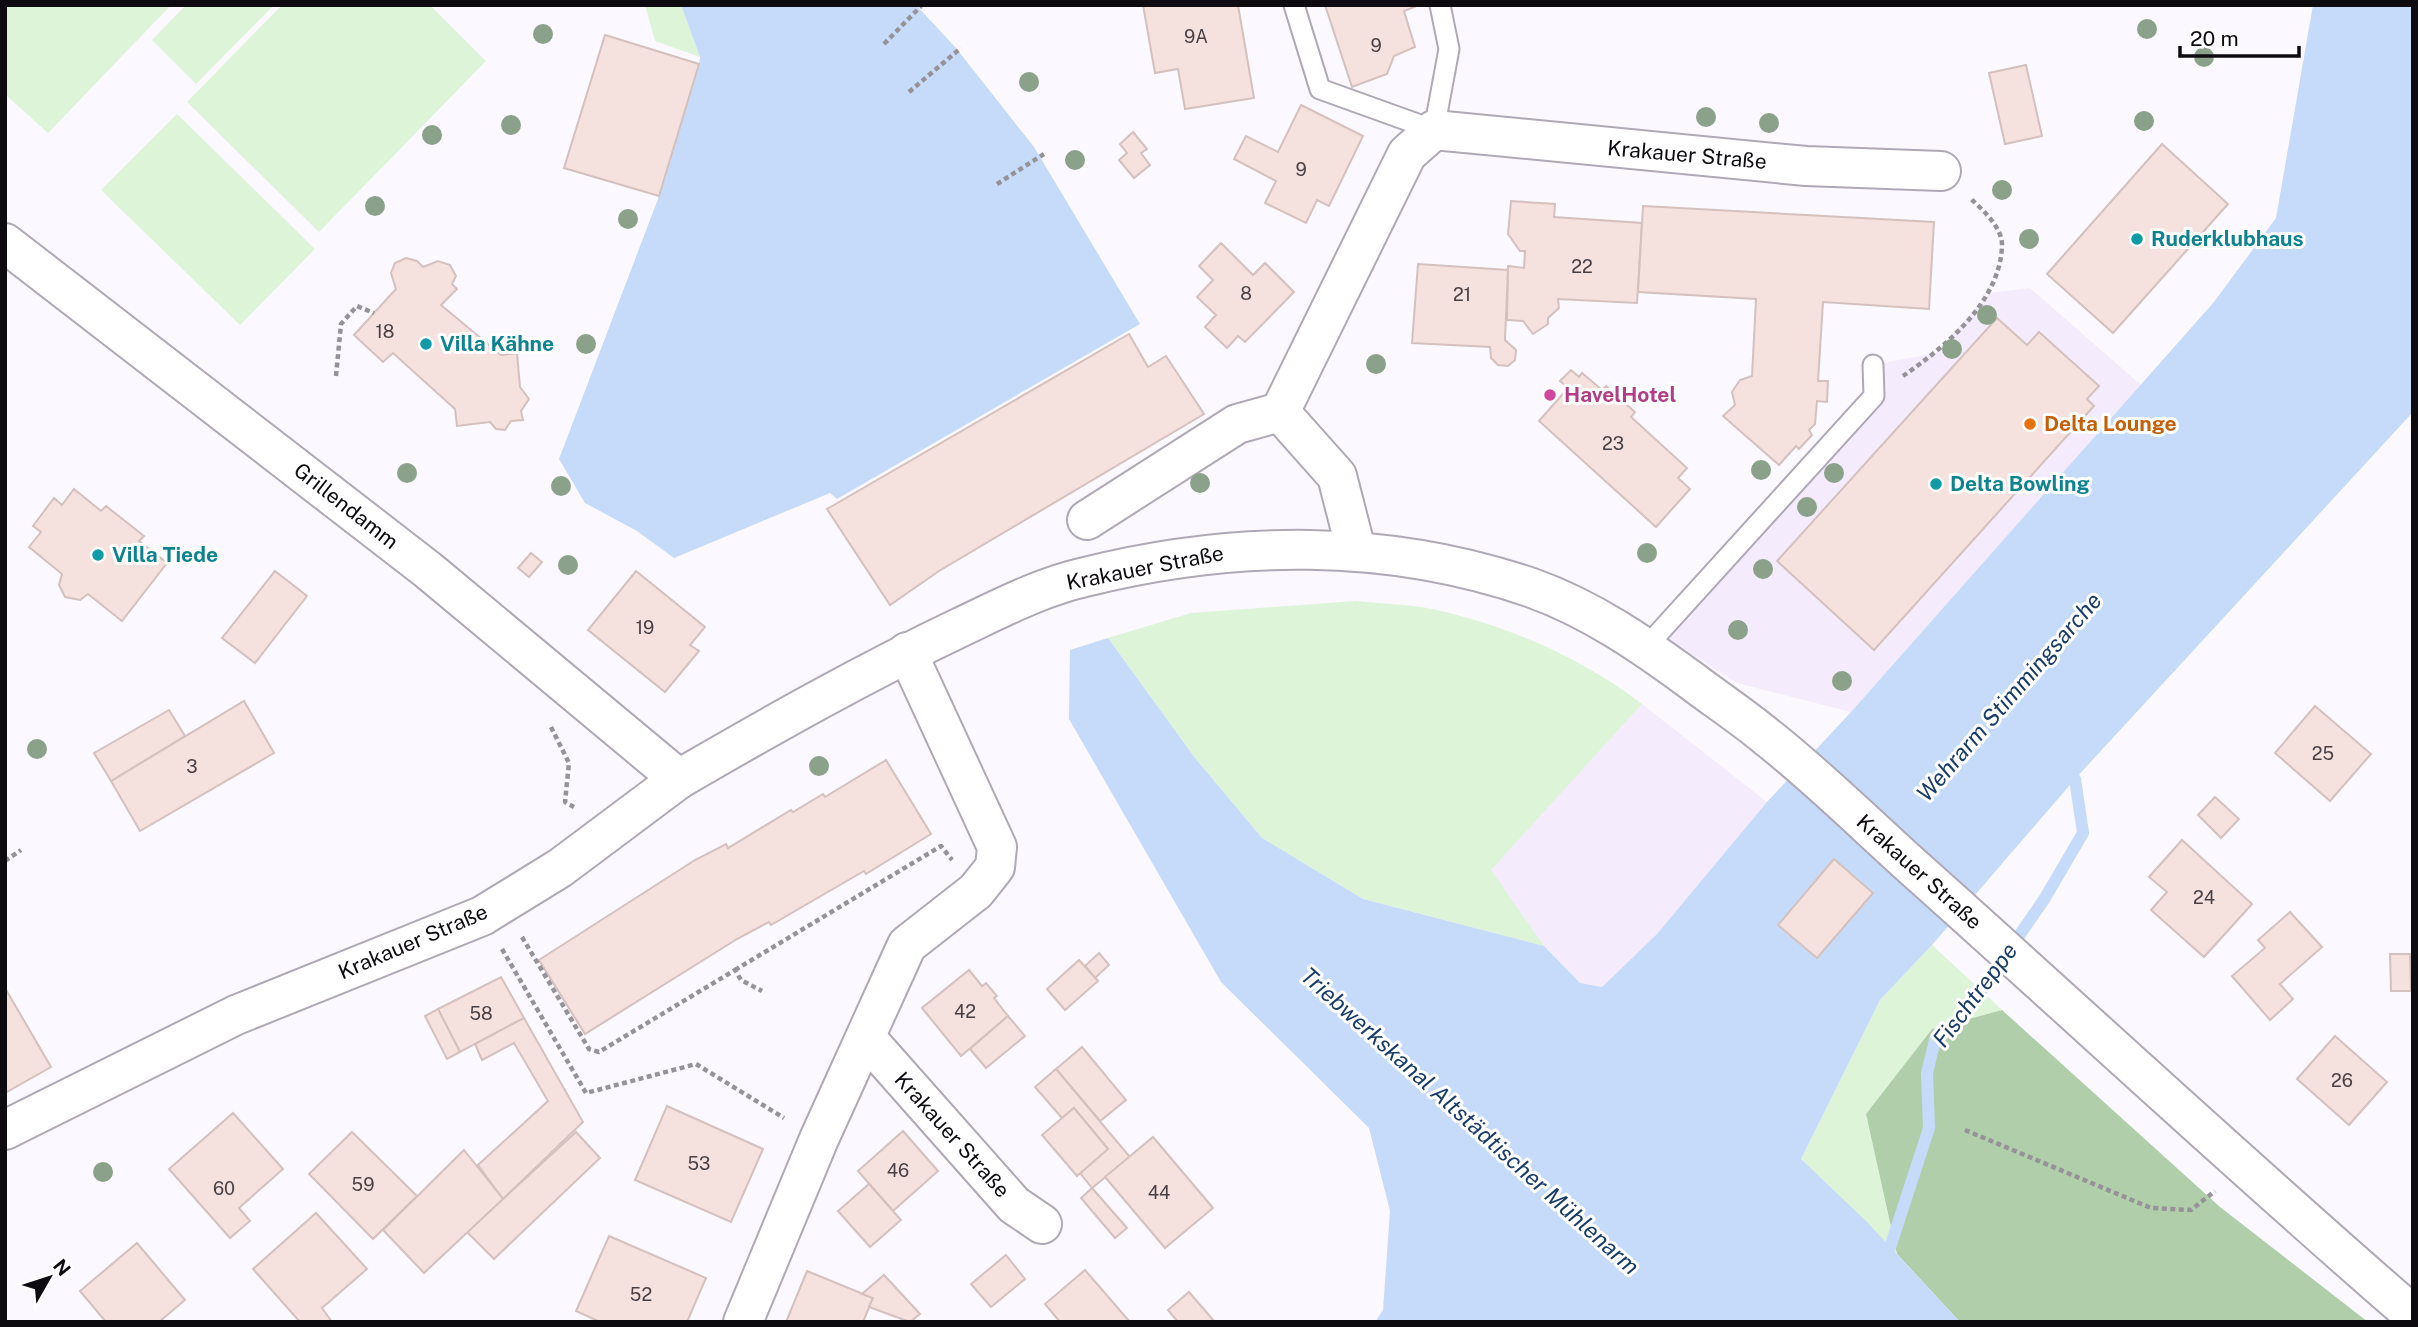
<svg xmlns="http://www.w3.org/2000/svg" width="2418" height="1327" viewBox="0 0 2418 1327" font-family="'Public Sans',sans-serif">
<rect width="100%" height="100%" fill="#fbf8ff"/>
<!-- built -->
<g fill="#f4ebfd">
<polygon points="2030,288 2141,385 1851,712 1737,683 1659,633 1874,396 1873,365 1936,353 1990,293"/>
<polygon points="1642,704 1767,802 1657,934 1602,987 1580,983 1544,946 1490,870"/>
</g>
<!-- green -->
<g fill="#ddf4d9">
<polygon points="5,5 171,5 48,133 5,94"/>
<polygon points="186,5 274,5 196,84 152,40"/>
<polygon points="282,5 430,5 486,61 319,232 187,102"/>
<polygon points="645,5 681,5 700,57 655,41"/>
<polygon points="177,114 315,249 240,325 101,190"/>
<path d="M1356 601C1382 604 1411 604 1437 610 1511 627 1582 658 1642 704L1491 870 1544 946 1363 899 1262 838 1195 758 1108 638 1191 613Z"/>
<polygon points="1932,945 2002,1010 1932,1029 1866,1114 1897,1254 1801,1159 1880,1000"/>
</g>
<!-- forest -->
<polygon fill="#b0ceaa" points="2002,1010 2220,1207 2368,1322 1960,1322 1897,1254 1866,1114 1932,1029"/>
<!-- water -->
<g fill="#c6dbf9">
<polygon points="681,5 916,5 956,48 1034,147 1140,324 837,499 830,493 674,558 637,531 585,503 559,459 658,199 699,64 700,57"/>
<polygon points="2313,5 2413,5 2413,412 2075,779 1932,945 1880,1000 1801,1159 1867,1222 1960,1322 1375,1322 1383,1310 1390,1211 1369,1128 1221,982 1069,719 1070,650 1108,638 1195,758 1262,838 1363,899 1544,946 1580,983 1602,987 1657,934 1767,802 1851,712 2214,302 2276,218"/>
</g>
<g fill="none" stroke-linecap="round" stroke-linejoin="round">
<!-- stream -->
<polyline stroke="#c6dbf9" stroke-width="12" points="1885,1263 1929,1128 1927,1073 1935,1040 1966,1013 2045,898 2083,833 2075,779 2064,770"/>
</g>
<!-- building -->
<g fill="#f5e1de" stroke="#d4c1be" stroke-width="2">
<polygon points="1143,5 1238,5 1254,98 1185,109 1178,69 1155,73"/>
<polygon points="1325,5 1419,5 1404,11 1415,47 1394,56 1387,74 1352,87"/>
<polygon points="605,35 699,64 659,196 564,168"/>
<polygon points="2026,65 2042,136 2005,144 1989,73"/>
<polygon points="1301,105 1363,136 1329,206 1317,200 1306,223 1265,203 1276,181 1234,159 1246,136 1278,152"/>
<polygon points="1133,132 1147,149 1141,153 1150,165 1134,178 1119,160 1127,153 1120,144"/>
<polygon points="2162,144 2228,204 2113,333 2047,274"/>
<polygon points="1511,201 1555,204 1554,217 1642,223 1637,303 1558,299 1559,308 1548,318 1548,324 1533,334 1523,321 1507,320 1508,266 1524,268 1525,251 1520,251 1508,234"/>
<polygon points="1643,206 1934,222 1929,309 1823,302 1818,381 1828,381 1827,402 1817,401 1815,424 1809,430 1812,435 1799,449 1796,446 1779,465 1723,416 1735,405 1732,392 1740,380 1752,376 1756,299 1638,292"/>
<polygon points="1221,243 1253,275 1265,263 1294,292 1245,342 1238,336 1227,348 1205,327 1216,315 1197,297 1213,280 1199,266"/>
<polygon points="406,258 417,261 423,267 438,261 450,265 456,276 452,284 457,289 441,305 501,355 517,353 520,387 529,399 521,411 523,420 511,421 505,430 496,429 490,422 457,426 455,409 393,353 383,362 354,335 396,289 391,273 395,263"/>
<polygon points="1418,264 1508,270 1505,340 1516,350 1515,360 1508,366 1498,365 1491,358 1490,347 1412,343"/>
<polygon points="1997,318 2027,345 2039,332 2099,386 2087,399 2094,406 1874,650 1777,561"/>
<polygon points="1129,334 1148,367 1166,356 1204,414 939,571 890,605 827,509"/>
<polygon points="1571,370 1579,377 1582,373 1602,390 1606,386 1635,412 1631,417 1687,468 1678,478 1690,489 1656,527 1539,421 1568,388 1560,381"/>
<polygon points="74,489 101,511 106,506 144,536 139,541 167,563 122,621 88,594 80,600 65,597 59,585 62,574 29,547 41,532 33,526 54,498 62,505"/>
<polygon points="531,553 542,562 529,577 518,568"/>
<polygon points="275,571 307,596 255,663 222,638"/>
<polygon points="636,571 705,627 690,645 699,651 665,692 588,630"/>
<polygon points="244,701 274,753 140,831 111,781"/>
<polygon points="2315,706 2371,754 2330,801 2275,753"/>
<polygon points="169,710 185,736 111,781 94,753"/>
<polygon points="886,760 931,834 866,874 864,871 771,925 769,922 737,939 585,1034 539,960 695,860 726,844 728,848 791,810 793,812 823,794 825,797"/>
<polygon points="2215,797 2239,819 2221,838 2198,815"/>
<polygon points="2182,840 2252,904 2204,957 2151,910 2167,892 2149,877"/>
<polygon points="1834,859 1873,893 1817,958 1778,925"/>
<polygon points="2290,912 2322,947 2280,984 2293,999 2270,1020 2232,976 2265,948 2258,940"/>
<polygon points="1099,953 1109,965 1095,978 1085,966"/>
<polygon points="2390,954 2410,954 2411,991 2391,991"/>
<polygon points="1079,960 1098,981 1065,1010 1047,989"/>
<polygon points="969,970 982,986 986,983 997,996 994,998 1008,1016 961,1056 922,1008"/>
<polygon points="501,977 524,1018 460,1052 438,1009"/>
<polygon points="5,988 51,1067 5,1093"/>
<polygon points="438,1009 460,1052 447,1059 425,1016"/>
<polygon points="1008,1016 1025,1036 986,1068 970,1049"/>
<polygon points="524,1018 583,1122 503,1199 478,1165 548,1101 514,1043 482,1060 475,1044"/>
<polygon points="2335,1036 2387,1082 2349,1125 2297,1079"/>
<polygon points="1082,1047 1126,1100 1100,1121 1056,1069"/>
<polygon points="1056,1069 1130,1157 1092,1188 1080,1173 1108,1149 1074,1108 1062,1118 1035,1087"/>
<polygon points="667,1106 763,1149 731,1222 635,1180"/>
<polygon points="1074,1108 1108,1149 1077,1176 1042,1135"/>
<polygon points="233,1113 283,1169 239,1208 250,1221 230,1238 169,1169"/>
<polygon points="903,1131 938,1171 893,1211 858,1171"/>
<polygon points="352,1132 417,1196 373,1239 309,1174"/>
<polygon points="576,1132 600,1158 494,1259 467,1232"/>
<polygon points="1153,1137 1213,1208 1165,1248 1105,1177"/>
<polygon points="464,1150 503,1199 424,1273 383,1230"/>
<polygon points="869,1184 901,1220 870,1247 838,1211"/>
<polygon points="1092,1188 1127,1228 1115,1238 1081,1198"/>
<polygon points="316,1213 367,1269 322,1308 332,1322 300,1322 253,1269"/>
<polygon points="609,1236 706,1278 687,1322 600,1322 576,1311"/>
<polygon points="137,1243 185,1300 159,1322 106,1322 80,1291"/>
<polygon points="1006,1255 1025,1279 991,1307 971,1284"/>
<polygon points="1085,1270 1130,1322 1060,1322 1045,1304"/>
<polygon points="807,1271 873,1298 863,1322 786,1322"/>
<polygon points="884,1275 920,1314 910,1322 869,1307 873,1298 862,1294"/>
<polygon points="1189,1292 1214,1321 1212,1322 1178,1322 1168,1310"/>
</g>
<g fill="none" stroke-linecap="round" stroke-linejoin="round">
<defs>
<g id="service">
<polyline points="1294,5 1320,89 1434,130 1449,49 1440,5"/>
<polyline points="1646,647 1874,396 1873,365"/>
</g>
<g id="minor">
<polyline points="1280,412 1337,476 1356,550"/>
<polyline points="1087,520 1237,424 1280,412 1407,154 1434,130 1806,166 1941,171"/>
<polyline points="867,1039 1014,1205 1042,1224"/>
<polyline points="743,1322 819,1139 907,945 976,891 995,867 997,847 907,652"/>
</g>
<polyline id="tertiary" points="5,1130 236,1015 482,916 560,868 679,779"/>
<path id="secondary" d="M5 243 428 570 679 779C772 725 864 673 961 627 1001 608 1041 587 1085 577 1233 540 1387 538 1532 588 1591 609 1643 645 1692 681 1717 700 1743 717 1767 737 1818 777 1865 824 1913 867 2080 1016 2244 1169 2413 1315"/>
</defs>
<!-- service casing -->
<use href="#service" stroke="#afa8b7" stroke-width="23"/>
<!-- minor casing -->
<use href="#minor" stroke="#afa8b7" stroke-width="42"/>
<!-- tertiary casing -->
<use href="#tertiary" stroke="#afa8b7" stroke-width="42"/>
<!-- secondary casing -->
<use href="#secondary" stroke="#afa8b7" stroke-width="42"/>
<!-- path -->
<g stroke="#959298" stroke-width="4.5" stroke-dasharray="5 3.5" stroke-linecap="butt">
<polyline points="884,44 921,6"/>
<polyline points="909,92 961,48"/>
<polyline points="997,184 1044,154"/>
<polyline points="336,376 341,324 357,306 374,313"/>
<path d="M1903 376C1945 347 2000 302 2002 246 2003 228 1982 209 1970 198"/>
<polyline points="551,727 569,763 565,802 574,807"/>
<polyline points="5,861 21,850"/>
<polyline points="522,937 589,1049 599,1052 735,970 741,980 762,991"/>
<polyline points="502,949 586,1093 696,1064 784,1118"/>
<polyline points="735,970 941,846 952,860"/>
<polyline points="1965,1130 2151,1208 2191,1210 2215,1191"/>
</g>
<!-- service -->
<use href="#service" stroke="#fff" stroke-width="19"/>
<!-- minor -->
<use href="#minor" stroke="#fff" stroke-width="38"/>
<!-- tertiary -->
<use href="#tertiary" stroke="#fff" stroke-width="38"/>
<!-- secondary -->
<use href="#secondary" stroke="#fff" stroke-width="38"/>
</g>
<!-- trees -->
<g fill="#8ca189">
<circle cx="2147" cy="29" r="10"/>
<circle cx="543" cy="34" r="10"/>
<circle cx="2204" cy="57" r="10"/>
<circle cx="1029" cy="82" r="10"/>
<circle cx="1706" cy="117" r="10"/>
<circle cx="2144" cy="121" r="10"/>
<circle cx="1769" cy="123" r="10"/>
<circle cx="511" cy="125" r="10"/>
<circle cx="432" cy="135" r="10"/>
<circle cx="1075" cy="160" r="10"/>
<circle cx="2002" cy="190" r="10"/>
<circle cx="375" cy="206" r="10"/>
<circle cx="628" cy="219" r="10"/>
<circle cx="2029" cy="239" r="10"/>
<circle cx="1987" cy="315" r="10"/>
<circle cx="586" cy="344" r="10"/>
<circle cx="1952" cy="349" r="10"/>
<circle cx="1376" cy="364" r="10"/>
<circle cx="1761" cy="470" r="10"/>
<circle cx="407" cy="473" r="10"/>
<circle cx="1834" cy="473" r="10"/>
<circle cx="1200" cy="483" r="10"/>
<circle cx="561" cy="486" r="10"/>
<circle cx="1807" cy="507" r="10"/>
<circle cx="1647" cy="553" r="10"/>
<circle cx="568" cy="565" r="10"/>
<circle cx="1763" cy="569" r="10"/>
<circle cx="1738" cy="630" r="10"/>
<circle cx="1842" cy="681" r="10"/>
<circle cx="37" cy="749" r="10"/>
<circle cx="819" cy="766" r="10"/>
<circle cx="103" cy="1172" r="10"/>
</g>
<!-- markers -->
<g fill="#0f9aa8" stroke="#fff" stroke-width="2.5">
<circle cx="2137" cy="239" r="7"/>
<circle cx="426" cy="344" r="7"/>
<circle cx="1936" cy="484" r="7"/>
<circle cx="98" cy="555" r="7"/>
</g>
<circle fill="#d1479c" stroke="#fff" stroke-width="2.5" cx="1550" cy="395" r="7"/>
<circle fill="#e8710a" stroke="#fff" stroke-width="2.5" cx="2030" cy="424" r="7"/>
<g text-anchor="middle" stroke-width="6" stroke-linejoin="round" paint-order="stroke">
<!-- number labels -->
<g font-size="18" fill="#484044">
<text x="1196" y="43">9A</text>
<text x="1376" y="52">9</text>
<text x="1301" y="176">9</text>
<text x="1582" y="273">22</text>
<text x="1246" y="300">8</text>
<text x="1462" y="301">21</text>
<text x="385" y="338">18</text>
<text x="1613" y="450">23</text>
<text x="645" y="634">19</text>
<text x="2323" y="760">25</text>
<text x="192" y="773">3</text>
<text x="2204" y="904">24</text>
<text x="965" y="1018">42</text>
<text x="481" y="1020">58</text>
<text x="2342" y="1087">26</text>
<text x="699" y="1170">53</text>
<text x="898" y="1177">46</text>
<text x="363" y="1191">59</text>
<text x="224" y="1195">60</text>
<text x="1159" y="1199">44</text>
<text x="641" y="1301">52</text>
</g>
<!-- street labels -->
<g font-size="21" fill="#0e0b10" stroke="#fff">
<text transform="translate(1687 155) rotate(5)" y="7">Krakauer Straße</text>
<text transform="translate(346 506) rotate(38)" y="7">Grillendamm</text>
<text transform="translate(1145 568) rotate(-11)" y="7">Krakauer Straße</text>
<text transform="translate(1919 872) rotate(42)" y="7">Krakauer Straße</text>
<text transform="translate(413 942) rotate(-23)" y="7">Krakauer Straße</text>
<text transform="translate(952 1135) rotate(48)" y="7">Krakauer Straße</text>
</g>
<!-- culture labels -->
<g font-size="21" font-weight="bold" fill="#0d838f" stroke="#fff" text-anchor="start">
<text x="2151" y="246">Ruderklubhaus</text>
<text x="440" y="351">Villa Kähne</text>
<text x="1950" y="491">Delta Bowling</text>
<text x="112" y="562">Villa Tiede</text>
</g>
<!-- hotel labels -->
<g font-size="21" font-weight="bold" fill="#b23c85" stroke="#fff" text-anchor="start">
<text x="1564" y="402">HavelHotel</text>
</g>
<!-- food labels -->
<g font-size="21" font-weight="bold" fill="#c56008" stroke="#fff" text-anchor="start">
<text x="2044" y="431">Delta Lounge</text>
</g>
<!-- water labels -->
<g font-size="23" font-style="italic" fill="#193b68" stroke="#fff">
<text transform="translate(2009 697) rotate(-49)" y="8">Wehrarm Stimmingsarche</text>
<text transform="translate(1975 995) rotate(-53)" y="8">Fischtreppe</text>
<text transform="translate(1470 1121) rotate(42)" y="8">Triebwerkskanal Altstädtischer Mühlenarm</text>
</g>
</g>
<!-- border -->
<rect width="2418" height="1327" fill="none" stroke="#0e0b10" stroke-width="14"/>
<!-- north arrow -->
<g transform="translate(49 1278) rotate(51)" stroke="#ffffff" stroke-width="5" paint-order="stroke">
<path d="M0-5L12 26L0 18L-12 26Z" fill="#0e0b10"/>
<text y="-10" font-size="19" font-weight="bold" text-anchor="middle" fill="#0e0b10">N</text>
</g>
<!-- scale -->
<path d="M2180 46v10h119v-10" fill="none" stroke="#0e0b10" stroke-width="3.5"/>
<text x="2190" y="46" font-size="21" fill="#0e0b10" stroke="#ffffff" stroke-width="5" paint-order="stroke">20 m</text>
</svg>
